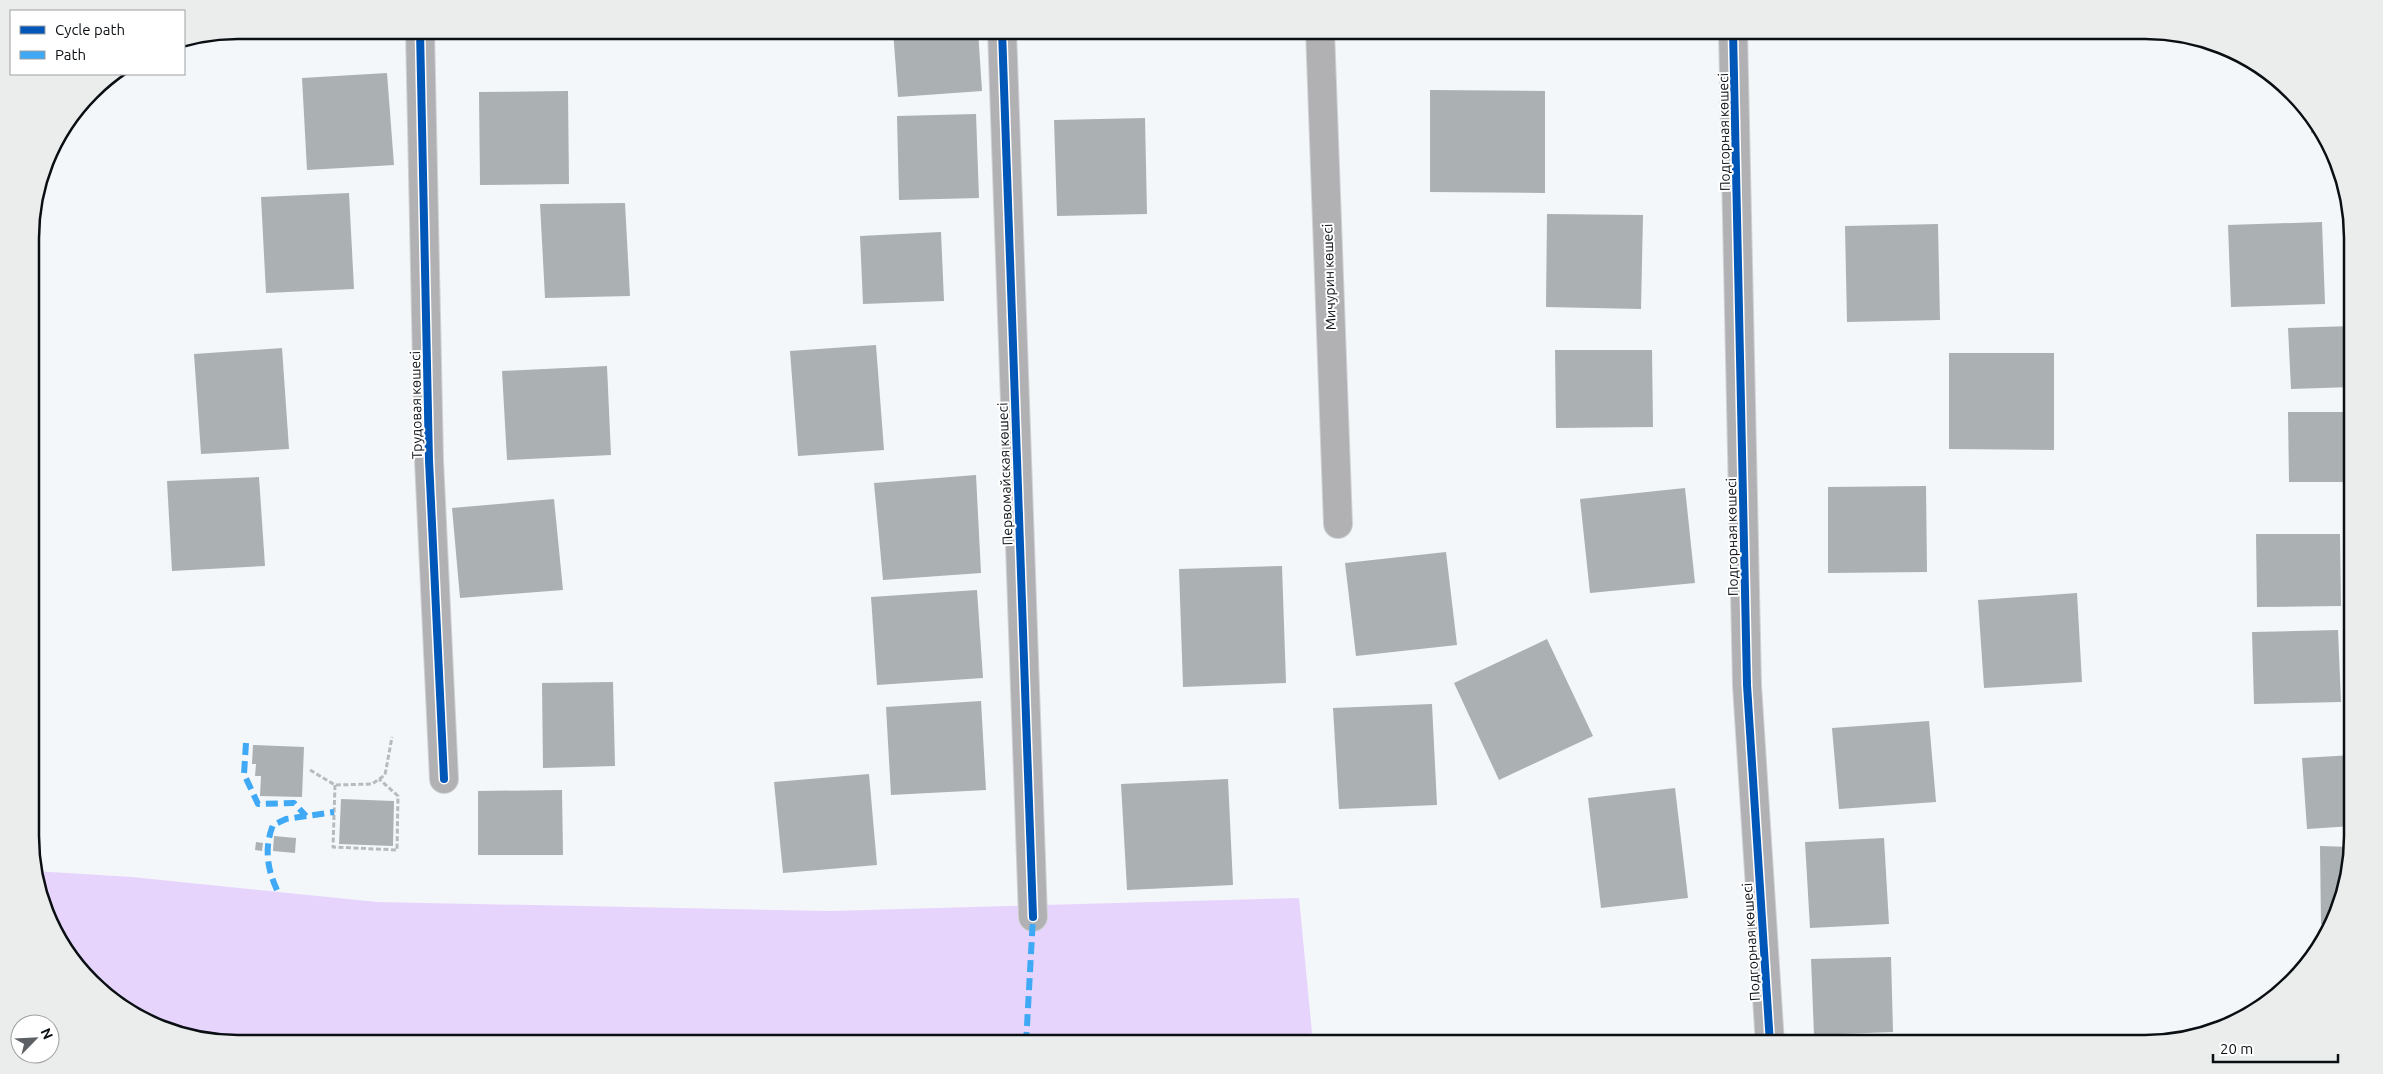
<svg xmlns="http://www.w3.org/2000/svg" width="2383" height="1074" viewBox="0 0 2383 1074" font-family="Ubuntu,sans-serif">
<rect width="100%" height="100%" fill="#f4f7fa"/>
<!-- green -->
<polygon fill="#e7d4fc" points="34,871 132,877 377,902 830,911 1299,898 1312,1033 1296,1044 238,1044 158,1028 111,1001 73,962 46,915"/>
<!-- building -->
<g fill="#abb0b2">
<polygon points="893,30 978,30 982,91 898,97"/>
<polygon points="387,73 394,165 307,170 302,78"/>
<polygon points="1430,90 1545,91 1545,193 1430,192"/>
<polygon points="568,91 569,184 480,185 479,92"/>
<polygon points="2311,112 2323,133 2311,133"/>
<polygon points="976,114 979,198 899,200 897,116"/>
<polygon points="1145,118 1147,214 1057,216 1054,120"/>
<polygon points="349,193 354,289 266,293 261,197"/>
<polygon points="625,203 630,296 545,298 540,204"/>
<polygon points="1547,214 1643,215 1641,309 1546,307"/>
<polygon points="2322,222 2325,304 2231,307 2228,225"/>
<polygon points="1938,224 1940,320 1847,322 1845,226"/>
<polygon points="941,232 944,301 863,304 860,236"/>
<polygon points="2352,326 2352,387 2291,389 2288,328"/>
<polygon points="876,345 884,450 798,456 790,351"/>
<polygon points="282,348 289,449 201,454 194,354"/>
<polygon points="1555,350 1652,350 1653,427 1556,428"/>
<polygon points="1949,353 2054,353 2054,450 1949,449"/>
<polygon points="607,366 611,455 507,460 502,371"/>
<polygon points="2288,412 2352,412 2352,482 2289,482"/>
<polygon points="976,475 981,573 883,580 874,483"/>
<polygon points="259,477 265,566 172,571 167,481"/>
<polygon points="1926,486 1927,572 1828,573 1828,487"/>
<polygon points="1685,488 1695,583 1590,593 1580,499"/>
<polygon points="554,499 563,590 460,598 452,508"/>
<polygon points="2256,534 2340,534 2341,606 2257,607"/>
<polygon points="1446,552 1457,645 1356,656 1345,563"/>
<polygon points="1282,566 1286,683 1183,687 1179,569"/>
<polygon points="977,590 983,678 877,685 871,597"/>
<polygon points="2077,593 2082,682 1984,688 1978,600"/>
<polygon points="2338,630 2341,702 2254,704 2252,632"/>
<polygon points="1547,639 1593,736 1499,780 1454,683"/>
<polygon points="613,682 615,766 543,768 542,683"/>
<polygon points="981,701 986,790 891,795 886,707"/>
<polygon points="1432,704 1437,805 1339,809 1333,708"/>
<polygon points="1929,721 1936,802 1839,809 1832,728"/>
<polygon points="253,745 304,747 302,797 260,796 261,776 255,776 256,764 252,764"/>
<polygon points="2353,755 2353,826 2307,829 2302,758"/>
<polygon points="869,774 877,865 783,873 774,782"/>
<polygon points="1228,779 1233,885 1127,890 1121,784"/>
<polygon points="1675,788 1688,898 1601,908 1588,798"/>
<polygon points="562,790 563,855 478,855 478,791"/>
<polygon points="341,799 394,801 393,846 339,844"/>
<polygon points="274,836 296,838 295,853 273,851"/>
<polygon points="1884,838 1889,924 1810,928 1805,842"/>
<polygon points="256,842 263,843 262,851 255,850"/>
<polygon points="2320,846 2351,847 2337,916 2332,925 2321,924"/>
<polygon points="1891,957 1893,1032 1814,1035 1811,959"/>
</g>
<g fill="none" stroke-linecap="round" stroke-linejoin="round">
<defs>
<g id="minor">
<polyline points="420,30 429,460 444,779"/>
<polyline points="1002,30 1033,917"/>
<polyline points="1320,30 1338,524"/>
<polyline points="1733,30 1747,685 1770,1044"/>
</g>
</defs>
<!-- minor casing -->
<use href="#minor" stroke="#cfd2d4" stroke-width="30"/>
<!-- path -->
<g stroke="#b8bbbe" stroke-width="3" stroke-dasharray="5 2.5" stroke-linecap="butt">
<polyline points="310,770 335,785 372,784 385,775 392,737"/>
<polyline points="335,785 333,847 397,850 398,796 379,779"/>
</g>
<!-- minor -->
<use href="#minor" stroke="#b1b1b4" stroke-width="28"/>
<!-- quiet -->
<g stroke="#3fa9f5" stroke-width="6" stroke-dasharray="12 6" stroke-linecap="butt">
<polyline points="246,743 244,774 258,804 294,803 306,816"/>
<path d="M277 890C267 868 264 848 273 825L286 819 334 812"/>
<polyline points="1026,1044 1033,917"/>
</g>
<defs>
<g id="cycleway">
<polyline points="420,30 429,460 444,779"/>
<polyline points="1002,30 1033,917"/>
<polyline points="1733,30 1747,685 1770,1044"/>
</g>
</defs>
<!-- cycleway casing -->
<use href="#cycleway" stroke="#fff" stroke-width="11"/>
<!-- cycleway -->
<use href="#cycleway" stroke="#0057b8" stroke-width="8"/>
</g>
<g text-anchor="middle" stroke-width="4" stroke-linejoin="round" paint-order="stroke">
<!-- street labels -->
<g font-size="14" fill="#0a0f13" stroke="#fff">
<text transform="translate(1724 132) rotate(-91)" y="5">Подгорная көшесі</text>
<text transform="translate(1329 277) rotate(-92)" y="5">Мичурин көшесі</text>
<text transform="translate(416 405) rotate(-91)" y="5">Трудовая көшесі</text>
<text transform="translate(1005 474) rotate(-92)" y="5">Первомайская көшесі</text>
<text transform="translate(1732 537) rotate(-91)" y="5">Подгорная көшесі</text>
<text transform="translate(1751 942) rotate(-94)" y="5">Подгорная көшесі</text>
</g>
</g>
<!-- crop -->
<path d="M0 0H2383V1074H0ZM238 39H2145A199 199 0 0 1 2344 238V836A199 199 0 0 1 2145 1035H238A199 199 0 0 1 39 836V238A199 199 0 0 1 238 39Z" fill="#ebecec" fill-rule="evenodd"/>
<path fill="none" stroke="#0a0f13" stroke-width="2.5" d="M238 39H2145A199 199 0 0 1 2344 238V836A199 199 0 0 1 2145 1035H238A199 199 0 0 1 39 836V238A199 199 0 0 1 238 39Z"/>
<!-- legend -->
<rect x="10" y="10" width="175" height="65" fill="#ffffff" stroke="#9d9fa1"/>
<rect x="20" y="26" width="25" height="8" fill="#0057b8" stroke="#9d9fa1"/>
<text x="55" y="35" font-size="15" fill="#0a0f13">Cycle path</text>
<rect x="20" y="51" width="25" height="8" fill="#3fa9f5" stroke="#9d9fa1"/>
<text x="55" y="60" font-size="15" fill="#0a0f13">Path</text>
<!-- north arrow -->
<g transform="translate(35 1039) rotate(66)"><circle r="24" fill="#ffffff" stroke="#9d9fa1"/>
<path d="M0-4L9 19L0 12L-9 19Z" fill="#5c6064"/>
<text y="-8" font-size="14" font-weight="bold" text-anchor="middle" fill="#0a0f13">N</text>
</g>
<!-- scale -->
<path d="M2213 1054v8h125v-8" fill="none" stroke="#0a0f13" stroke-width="2.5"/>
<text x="2220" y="1054" font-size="15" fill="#0a0f13" stroke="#ffffff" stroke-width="4" paint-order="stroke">20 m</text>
</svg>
